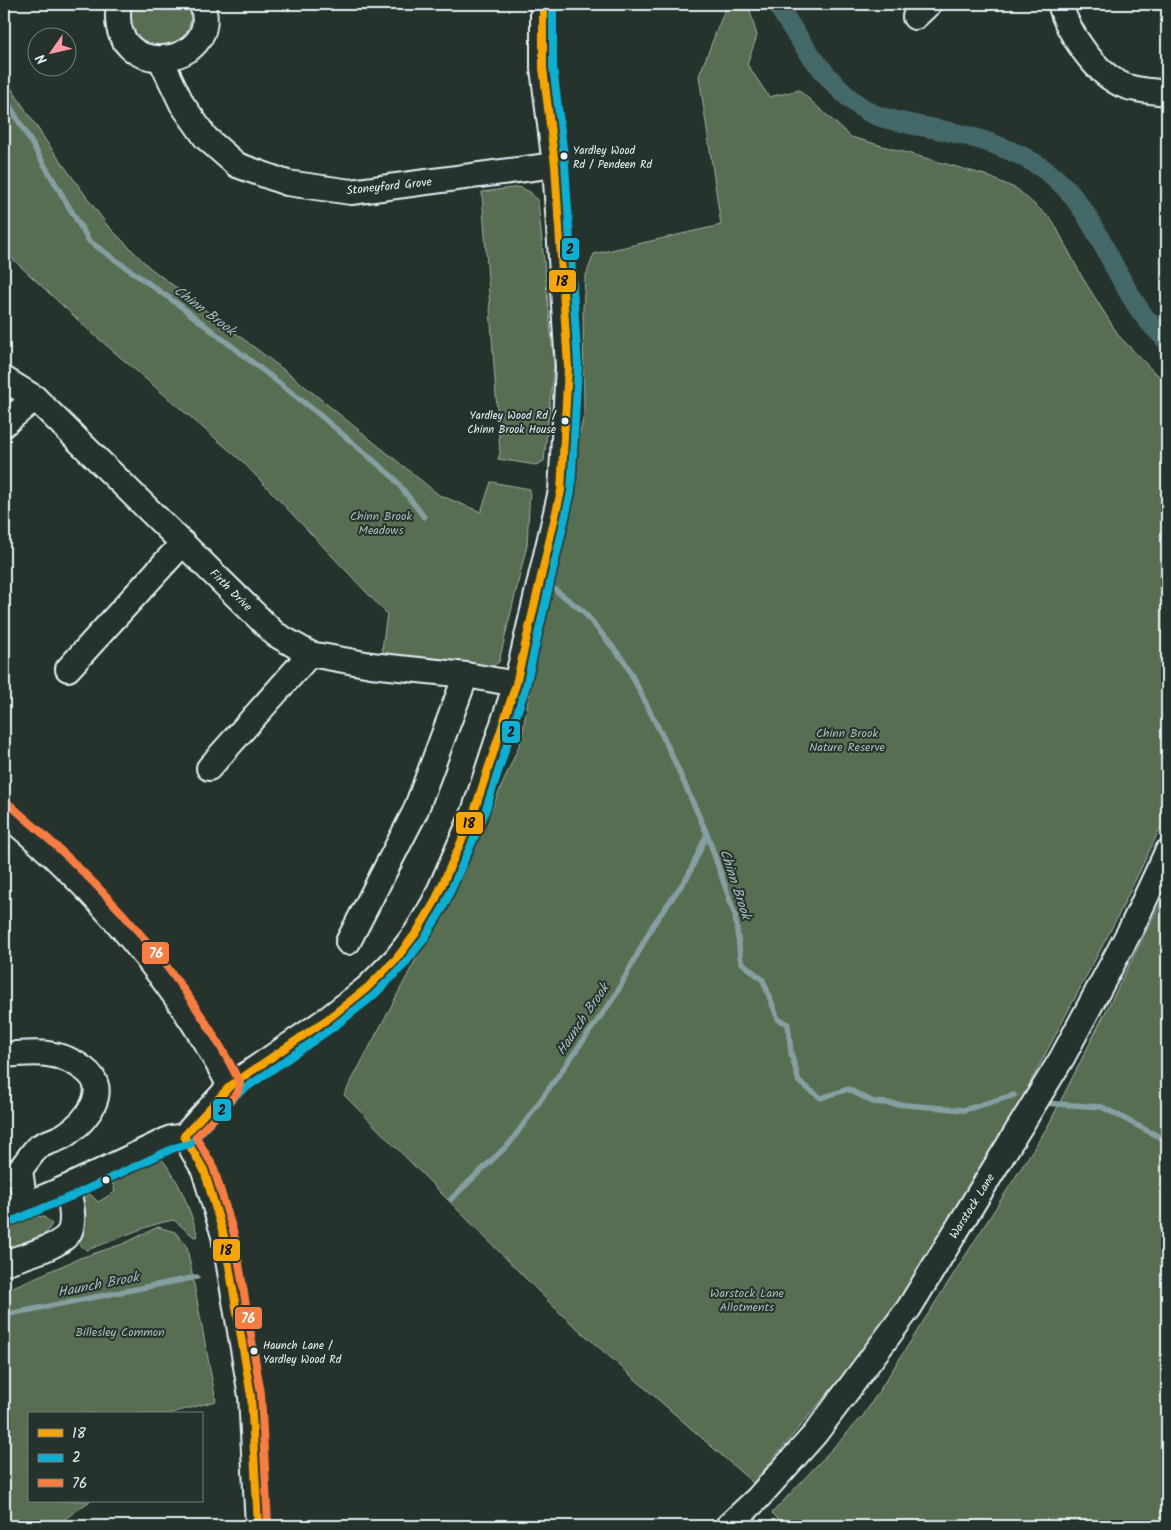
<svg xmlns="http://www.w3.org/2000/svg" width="1171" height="1530" viewBox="0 0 1171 1530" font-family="Kalam,sans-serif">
<rect width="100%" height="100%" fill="#26332d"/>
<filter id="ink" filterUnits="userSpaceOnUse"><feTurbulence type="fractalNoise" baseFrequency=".02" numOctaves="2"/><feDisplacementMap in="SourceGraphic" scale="10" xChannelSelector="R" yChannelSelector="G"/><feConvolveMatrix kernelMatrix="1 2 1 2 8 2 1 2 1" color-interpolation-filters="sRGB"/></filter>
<g filter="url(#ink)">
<!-- green -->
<g fill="#596e52" stroke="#a0b0a5">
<path d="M132 4H192C193 74 117 48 132 4Z"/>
<polygon points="727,4 748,4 757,36 747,64 769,97 799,90 851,137 985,175 1017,189 1053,221 1082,277 1119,336 1155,373 1167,382 1167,814 1118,916 1008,1125 893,1315 753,1483 561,1314 344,1095 474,850 521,741 549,579 584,414 583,309 585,278 594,254 721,225 699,76"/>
<polygon points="4,77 46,141 107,225 149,267 297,380 439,495 481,512 491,482 530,489 527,545 499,662 485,671 385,654 382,649 387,614 243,462 92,333 4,251"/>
<polygon points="519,187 530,192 538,201 554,364 544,461 536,465 498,459 500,453 482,192"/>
<polygon points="1167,890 1167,1526 785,1526 772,1513 863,1416 1048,1126"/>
<path d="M160 1157C180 1180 189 1208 198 1236L194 1237 174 1220C143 1225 116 1241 86 1250L73 1238 83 1198 90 1194 98 1202 115 1192 112 1181 142 1162Z"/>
<polygon points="37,1216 44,1217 52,1224 46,1233 4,1251 4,1230"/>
<polygon points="158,1227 175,1232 187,1247 216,1401 168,1414 29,1414 29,1501 90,1501 55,1526 4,1526 4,1291 80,1258 123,1244"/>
</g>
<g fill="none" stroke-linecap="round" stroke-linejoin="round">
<!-- stream -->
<g stroke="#869fa2" stroke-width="5.5">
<polyline points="4,96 89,241 179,305 315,411 393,477 424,517"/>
<polyline points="550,586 583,611 625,662 668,747 707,834 735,915 741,962 763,980 778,1019 788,1024 791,1053 799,1082 821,1098 848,1089 873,1102 964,1110 1014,1095"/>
<polyline points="1044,1103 1102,1107 1167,1141"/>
<polyline points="451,1199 510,1143 615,996 653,925 688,876 707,834"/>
<polyline points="4,1315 197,1277"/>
</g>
<!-- canal -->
<path stroke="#446968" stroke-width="20" d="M777 4C798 39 835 96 873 114 892 122 915 125 936 129 973 136 1013 147 1045 170 1094 204 1109 270 1144 316 1151 325 1160 333 1167 341"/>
<defs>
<g id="minor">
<path d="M119 4C106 84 224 68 202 4"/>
<path d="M1060 4C1068 33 1096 75 1125 86 1138 91 1154 91 1167 93"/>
<polyline points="915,17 929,4"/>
<polyline points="161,60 182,104 206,138 237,165 287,183 351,192 555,165"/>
<polyline points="4,379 35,398 275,634 310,654 371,665 466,675 516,684"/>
<polyline points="4,424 35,398"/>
<polyline points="68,669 183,543"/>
<polyline points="209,768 310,654"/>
<path d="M4 813C95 887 176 982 230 1086"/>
<polyline points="348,942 415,812 466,675"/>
<path d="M4 1055C34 1052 59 1050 84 1069 113 1090 86 1121 65 1135 56 1141 44 1142 37 1148 31 1154 26 1163 20 1169L25 1206"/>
<polyline points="184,1136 204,1170 224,1236 251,1396 258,1526"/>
<polyline points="4,1214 68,1187 171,1138 184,1136 230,1086 329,1018 367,988 396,959 416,933 434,903 473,815 516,684 561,491 568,367 555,165 543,68 543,4"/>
<path d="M4 1263C20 1257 63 1247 70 1231 75 1218 70 1200 68 1187"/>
<polyline points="728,1526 757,1499 815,1434 909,1308 1062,1058 1132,927 1167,852"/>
</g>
</defs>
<!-- minor casing -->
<use href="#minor" stroke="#e8f1f8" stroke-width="28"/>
<!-- minor -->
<use href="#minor" stroke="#26332d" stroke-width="24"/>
<defs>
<polyline id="bus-1" points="258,1526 251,1396 224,1236 204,1170 184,1136 230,1086 329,1018 367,988 396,959 416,933 434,903 473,815 516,684 561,491 568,367 555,165 543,68 543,4"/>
<polyline id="bus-2" points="8,1223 72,1196 174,1148 190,1144 237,1094 335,1026 373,996 403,966 424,939 443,908 483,818 526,686 571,492 578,366 565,164 553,67 553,4"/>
<path id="bus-3" d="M10 805C102 883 186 974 240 1083L238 1092 196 1137 213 1166 234 1234 261 1394 268 1525"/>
</defs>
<!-- bus-1 casing -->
<use href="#bus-1" stroke="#26332d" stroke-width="11"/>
<!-- bus-2 casing -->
<use href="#bus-2" stroke="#26332d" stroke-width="11"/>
<!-- bus-3 casing -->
<use href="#bus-3" stroke="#26332d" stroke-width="11"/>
<!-- bus-1 -->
<use href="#bus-1" stroke="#f7a600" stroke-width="8"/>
<!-- bus-2 -->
<use href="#bus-2" stroke="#0dafd3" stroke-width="8"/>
<!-- bus-3 -->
<use href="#bus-3" stroke="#f77d43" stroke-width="8"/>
</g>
</g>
<!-- markers -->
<g fill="#e8f1f8" stroke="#26332d" stroke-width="2">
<circle cx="564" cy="156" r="4.5"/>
<circle cx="565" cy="421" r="4.5"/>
<circle cx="106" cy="1180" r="4.5"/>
<circle cx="254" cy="1351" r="4.5"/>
</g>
<g text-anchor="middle" stroke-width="4" stroke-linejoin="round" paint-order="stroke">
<!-- bus labels -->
<g font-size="11" fill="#e8f1f8" stroke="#26332d" text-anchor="start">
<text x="573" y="154">Yardley Wood<tspan x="573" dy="14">Rd / Pendeen Rd</tspan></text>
<text x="556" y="419" text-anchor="end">Yardley Wood Rd /<tspan x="556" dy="14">Chinn Brook House</tspan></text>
<text x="263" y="1349">Haunch Lane /<tspan x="263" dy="14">Yardley Wood Rd</tspan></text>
</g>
<!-- street labels -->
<g font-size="12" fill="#e8f1f8" stroke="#26332d">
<text transform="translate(389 186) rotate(-6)" y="4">Stoneyford Grove</text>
<text transform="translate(231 590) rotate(45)" y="4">Firth Drive</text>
<text transform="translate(972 1206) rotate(-58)" y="4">Warstock Lane</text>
</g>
<!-- park labels -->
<g font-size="12" fill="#afbdb6" stroke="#26332d">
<text x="381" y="520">Chinn Brook<tspan x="381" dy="14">Meadows</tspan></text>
<text x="847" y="737">Chinn Brook<tspan x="847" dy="14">Nature Reserve</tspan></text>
<text x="747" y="1297">Warstock Lane<tspan x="747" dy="14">Allotments</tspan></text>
<text x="120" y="1336">Billesley Common</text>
</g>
<!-- water labels -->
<g font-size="14" font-style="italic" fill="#a6bbbe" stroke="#26332d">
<text transform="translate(205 310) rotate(37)" y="5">Chinn Brook</text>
<text transform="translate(736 884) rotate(72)" y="5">Chinn Brook</text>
<text transform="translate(582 1019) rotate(-56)" y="5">Haunch Brook</text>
<text transform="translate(98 1284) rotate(-11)" y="5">Haunch Brook</text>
</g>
</g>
<g stroke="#26332d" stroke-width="2">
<rect x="561" y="237" width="19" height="24" rx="5" fill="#0dafd3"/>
<rect x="548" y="269" width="29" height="24" rx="5" fill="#f7a600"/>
<rect x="501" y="720" width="20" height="24" rx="5" fill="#0dafd3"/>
<rect x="455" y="811" width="29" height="24" rx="5" fill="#f7a600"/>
<rect x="141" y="941" width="29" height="24" rx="5" fill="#f77d43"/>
<rect x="212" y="1098" width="20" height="24" rx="5" fill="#0dafd3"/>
<rect x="212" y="1238" width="29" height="24" rx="5" fill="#f7a600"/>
<rect x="234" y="1306" width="29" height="24" rx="5" fill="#f77d43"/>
</g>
<g font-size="14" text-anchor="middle" font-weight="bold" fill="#fff">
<text x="156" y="958">76</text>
<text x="248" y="1323">76</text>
</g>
<g font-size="14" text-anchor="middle" font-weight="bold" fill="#111">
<text x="570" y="254">2</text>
<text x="562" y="286">18</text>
<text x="511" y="737">2</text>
<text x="469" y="828">18</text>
<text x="222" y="1115">2</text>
<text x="226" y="1255">18</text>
</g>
<!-- margin -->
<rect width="1171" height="1530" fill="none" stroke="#26332d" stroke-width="20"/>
<rect x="10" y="10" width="1151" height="1510" fill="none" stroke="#e8f1f8" stroke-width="2" filter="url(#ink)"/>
<!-- legend -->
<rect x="28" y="1412" width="175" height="90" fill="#26332d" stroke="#747f7e"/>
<rect x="38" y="1429" width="25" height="8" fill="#f7a600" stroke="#747f7e"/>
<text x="72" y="1438" font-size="15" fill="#e8f1f8">18</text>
<rect x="38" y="1454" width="25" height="8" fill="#0dafd3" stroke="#747f7e"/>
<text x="72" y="1462" font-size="15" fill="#e8f1f8">2</text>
<rect x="38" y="1479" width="25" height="8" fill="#f77d43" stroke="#747f7e"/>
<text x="72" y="1488" font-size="15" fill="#e8f1f8">76</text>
<!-- north arrow -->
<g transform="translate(52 52) rotate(236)"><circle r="24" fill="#26332d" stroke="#747f7e"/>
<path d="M0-4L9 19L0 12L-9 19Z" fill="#ff9aa2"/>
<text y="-8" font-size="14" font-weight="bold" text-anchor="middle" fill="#e8f1f8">N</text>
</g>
</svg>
